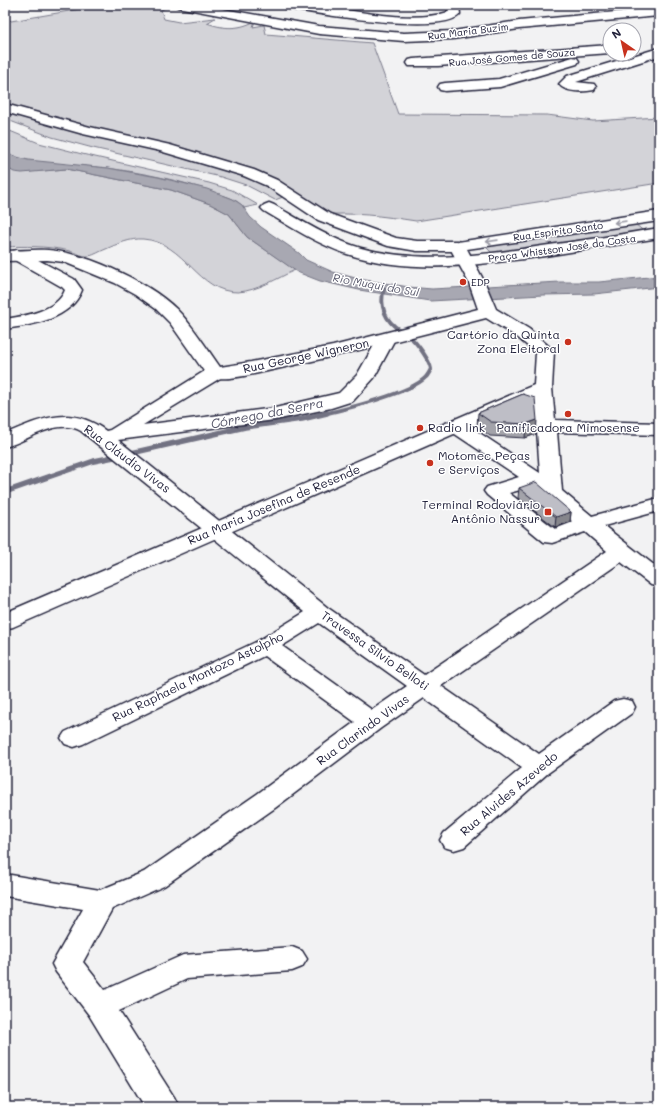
<svg xmlns="http://www.w3.org/2000/svg" width="664" height="1112" viewBox="0 0 664 1112" font-family="Mali,sans-serif">
<rect width="100%" height="100%" fill="#f2f2f3"/>
<filter id="ink" filterUnits="userSpaceOnUse"><feTurbulence type="fractalNoise" baseFrequency=".025" numOctaves="2"/><feDisplacementMap in="SourceGraphic" scale="8" xChannelSelector="R" yChannelSelector="G"/><feConvolveMatrix kernelMatrix="1 2 1 2 8 2 1 2 1" color-interpolation-filters="sRGB"/></filter>
<g filter="url(#ink)">
<!-- green -->
<g fill="#d3d3d8" stroke="#7a7a8a">
<path d="M104 5H168L170 6 161 10 164 19 179 22 215 18 207 23C223 29 239 30 255 21L253 27 264 25 266 34 372 43 398 114 547 115 593 121 659 117V183L416 221C383 216 352 212 319 215L291 194 275 200 246 185 221 177 93 148 52 137 5 119V15L11 21Z"/>
<path d="M5 129 39 143 82 154 209 183 232 190 258 205 244 208C238 199 225 196 215 193 181 180 143 173 107 168 74 164 35 167 5 152Z"/>
<path d="M5 167 8 169 41 171 66 169 171 190 210 204 229 214 247 237 295 270C278 278 257 291 238 292 197 293 186 242 143 239 131 238 117 244 106 249 100 251 95 255 89 256 82 257 73 251 65 250 45 246 25 246 5 247Z"/>
<polygon points="635,224 646,233 494,255 485,246"/>
</g>
<!-- water -->
<polygon fill="#a8a8b2" stroke="#727282" points="5,152 16,157 28,160 108,168 158,177 207,189 233,199 242,205 250,217 261,227 299,253 306,260 333,272 359,279 409,287 432,289 560,282 599,282 659,276 659,287 594,294 543,295 430,301 359,290 320,281 297,272 247,237 229,214 210,204 171,190 66,169 22,173 14,172 5,167"/>
<g fill="none" stroke-linecap="round" stroke-linejoin="round">
<!-- stream-far1 -->
<path stroke="#727282" stroke-width="4" d="M323 414C346 409 411 393 426 377 428 375 430 371 431 369 430 361 417 343 411 338 408 335 404 333 401 331 385 321 379 306 384 288"/>
<!-- stream -->
<g stroke="#727282" stroke-width="5.5">
<polyline points="127,454 245,427 302,419 327,413"/>
<polyline points="5,492 94,461 119,456"/>
</g>
<defs>
<g id="minor">
<polygon points="176,5 201,5 319,26 404,33 453,31 519,21 659,8 659,16 519,29 453,39 404,41 319,34 182,8 178,7"/>
<path d="M279 5C288 5 298 4 307 5 349 8 408 25 448 12L447 5H459L460 14C445 36 312 13 285 8L281 7Z"/>
<polygon points="610,45 610,53 438,66 409,66 407,63 409,60 413,59"/>
<path d="M659 48V56L576 82 594 84 596 87 594 90C584 92 565 93 559 84L567 76Z"/>
<polygon points="573,57 577,58 579,61 577,64 500,87 445,91 440,90 438,87 440,84 445,83 499,79"/>
<polygon points="5,104 90,127 170,145 254,170 277,180 330,214 396,238 417,241 457,241 463,243 465,246 463,249 457,251 417,251 388,246 318,220 267,186 244,176 160,151 83,134 5,112"/>
<path d="M269 203 274 205C302 221 330 239 361 248 420 264 483 255 542 246 581 241 620 235 659 228V238C621 244 583 250 545 256 480 265 412 275 347 254 317 244 291 227 264 211L261 208 264 205Z"/>
<path d="M17 250 23 252 74 279 82 290C71 319 33 325 5 329V319C25 316 57 311 65 290L62 287 11 258 9 255 11 252Z"/>
<path d="M386 334 392 335 395 339 374 378 353 401 331 408 275 420 118 440 328 608 424 675 607 551 585 532 552 543 544 542 487 495 484 491 487 487 519 477 449 430 446 426 449 422 456 420 463 422 540 473 534 388 536 384 543 382 550 384 552 388 555 420 659 423V435L557 432 562 491 592 516 659 498V511L604 526 659 569V587L651 585 621 562 441 686 539 754 614 701 623 699 632 701 635 707 632 713 548 773 464 847 454 850 444 847 440 840 444 833 522 768 424 698 381 728 275 808 164 886 112 909 83 962 105 990 183 955 292 947 302 951 307 959 302 967 292 971 187 979 119 1011 174 1097 179 1107H145L89 1015 56 972 52 964 83 909 5 896V874L100 890 144 872 257 794 355 722 264 656 83 744 74 747 65 744 61 738 65 732 258 641 305 612 81 431C57 417 28 441 5 447V434C41 419 70 404 106 431L110 430 208 369 215 367 222 369 224 373 222 377 143 425 275 408 339 393 357 375 380 335ZM531 487 573 522 555 529 509 493ZM319 623 407 686 372 710 282 646Z"/>
</g>
<path id="major" d="M659 211V221L467 249 485 283 496 309 529 329 554 351 552 388 550 392 13 627 5 629V613L534 385 536 353 517 337 486 318C417 336 350 353 281 368 261 372 228 382 208 377L170 323 156 309 135 294 115 283 64 262 47 260 5 261V251C19 251 34 249 48 250 88 253 156 285 182 315 196 331 208 350 220 367L251 362 333 346 478 309 469 283 449 246 451 243Z"/>
</defs>
<!-- minor casing -->
<use href="#minor" stroke="#22223b" stroke-width="3"/>
<!-- major casing -->
<use href="#major" stroke="#22223b" stroke-width="3"/>
<!-- minor -->
<use href="#minor" fill="#fff" fill-rule="evenodd"/>
<!-- major -->
<use href="#major" fill="#fff" fill-rule="evenodd"/>
</g>
<!-- wall -->
<g fill="#a3a3aa" stroke="#22223b">
<polygon points="523,394 536,434 525,438 490,436 477,426 478,413"/>
<polygon points="519,488 571,512 570,522 555,527 518,498"/>
</g>
<!-- shaded-wall -->
<g fill="#85858b" stroke="#22223b">
<polygon points="537,420 536,434 525,438 526,424"/>
<polygon points="571,512 570,522 555,527 556,517"/>
</g>
<!-- building -->
<g fill="#bebec6" stroke="#22223b">
<polygon points="523,394 535,398 537,420 526,424 491,422 478,413"/>
<polygon points="536,482 571,512 556,517 519,488"/>
</g>
<!-- one-way arrows -->
<defs><path id="oneway-shaft" d="M-6 0H5M1.5-3L5.5 0L1.5 3" fill="none" stroke-width="1.6" stroke-linecap="round" stroke-linejoin="round"/></defs>
<g stroke="#9c9ca7">
<use href="#oneway-shaft" transform="translate(620 222) rotate(172)"/>
<use href="#oneway-shaft" transform="translate(492 241) rotate(172)"/>
</g>
</g>
<!-- markers -->
<g fill="#c8321e" stroke="#fff" stroke-width="1.5">
<circle cx="463" cy="282" r="4"/>
<circle cx="568" cy="342" r="4"/>
<circle cx="568" cy="414" r="4"/>
<circle cx="420" cy="428" r="4"/>
<circle cx="430" cy="463" r="4"/>
<rect x="544" y="508" width="8" height="8" rx="2"/>
</g>
<g text-anchor="middle" stroke-width="3" stroke-linejoin="round" paint-order="stroke">
<!-- far-street labels -->
<g font-size="10" fill="#22223b" stroke="#fff">
<text transform="translate(468 31) rotate(-7)" y="4">Rua Maria Buzim</text>
<text transform="translate(512 57) rotate(-5)" y="4">Rua José Gomes de Souza</text>
<text transform="translate(558 231) rotate(-8)" y="4">Rua Espírito Santo</text>
<text transform="translate(562 248) rotate(-8)" y="4">Praça Whistson José da Costa</text>
</g>
<!-- far-poi labels -->
<g font-size="10" fill="#22223b" stroke="#fff" text-anchor="start">
<text x="471" y="286">EDP</text>
</g>
<!-- far-water labels -->
<g font-size="11" font-style="italic" fill="#58586b" stroke="#fff">
<text transform="translate(376 285) rotate(10)" y="4">Rio Muqui do Sul</text>
</g>
<!-- poi labels -->
<g font-size="12" fill="#22223b" stroke="#fff" text-anchor="end">
<text x="560" y="339">Cartório da Quinta<tspan x="560" dy="14">Zona Eleitoral</tspan></text>
<text x="428" y="432" text-anchor="start">Radio link</text>
<text x="568" y="432" text-anchor="middle">Panificadora Mimosense</text>
<text x="438" y="460" text-anchor="start">Motomec Peças<tspan x="438" dy="14">e Serviços</tspan></text>
<text x="540" y="509">Terminal Rodoviário<tspan x="540" dy="14">Antônio Nassur</tspan></text>
</g>
<!-- street labels -->
<g font-size="12" fill="#22223b" stroke="#fff">
<text transform="translate(306 356) rotate(-12)" y="4">Rua George Wigneron</text>
<text transform="translate(127 459) rotate(37)" y="4">Rua Cláudio Vivas</text>
<text transform="translate(274 505) rotate(-23)" y="4">Rua Maria Josefina de Resende</text>
<text transform="translate(375 651) rotate(35)" y="4">Travessa Silvio Belloti</text>
<text transform="translate(198 677) rotate(-26)" y="4">Rua Raphaela Montozo Astolpho</text>
<text transform="translate(363 730) rotate(-36)" y="4">Rua Clarindo Vivas</text>
<text transform="translate(509 794) rotate(-40)" y="4">Rua Alvides Azevedo</text>
</g>
<!-- water labels -->
<g font-size="13" font-style="italic" fill="#58586b" stroke="#fff">
<text transform="translate(267 413) rotate(-11)" y="5">Córrego da Serra</text>
</g>
</g>
<!-- margin -->
<rect width="664" height="1112" fill="none" stroke="#fff" stroke-width="20"/>
<rect x="10" y="10" width="644" height="1092" fill="none" stroke="#22223b" stroke-width="1.5" filter="url(#ink)"/>
<!-- north arrow -->
<g transform="translate(622 42) rotate(326)"><circle r="19" fill="#ffffff" stroke="#a7a7b1"/>
<path d="M0-3L7 15L0 10L-7 15Z" fill="#c8321e"/>
<text y="-6" font-size="11" font-weight="bold" text-anchor="middle" fill="#22223b">N</text>
</g>
</svg>
